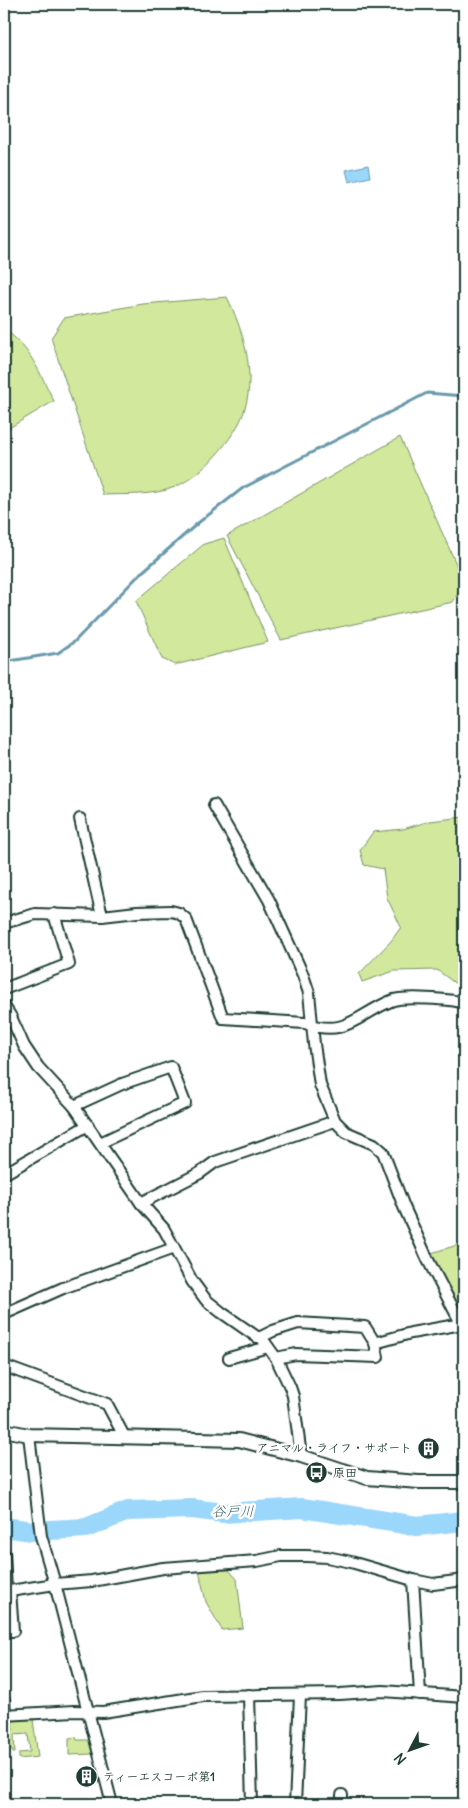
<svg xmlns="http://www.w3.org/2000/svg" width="468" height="1808" viewBox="0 0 468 1808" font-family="Delius,'Klee One',sans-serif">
<rect width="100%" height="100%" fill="#fff"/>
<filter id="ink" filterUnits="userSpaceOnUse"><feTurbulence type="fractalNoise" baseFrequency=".02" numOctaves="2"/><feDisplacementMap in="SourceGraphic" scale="10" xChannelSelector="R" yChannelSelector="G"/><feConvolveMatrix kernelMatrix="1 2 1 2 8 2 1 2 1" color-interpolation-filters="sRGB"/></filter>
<g filter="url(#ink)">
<!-- green -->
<g fill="#d1e89d" stroke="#789268">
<path d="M227 297C243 330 256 372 245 408 241 425 228 441 217 454 206 467 191 480 175 487 153 496 127 494 103 495L51 338 64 318 143 304Z"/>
<path d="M4 329C31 348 39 372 54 401L4 431Z"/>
<polygon points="400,437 464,582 453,602 281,640 227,536"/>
<polygon points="224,538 268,642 175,665 162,659 136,601 204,544"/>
<polygon points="464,817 464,990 437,970 394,971 362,982 359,974 391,941 401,927 387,898 383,869 364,865 360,850 373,832 403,829 430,821"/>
<polygon points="464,1243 464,1314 462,1315 431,1253"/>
<polygon points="229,1570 237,1579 243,1628 222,1630 206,1602 199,1571"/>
<polygon points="33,1719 38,1757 19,1759 19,1753 30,1752 28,1734 14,1735 15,1753 13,1753 12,1749 4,1749 4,1731 13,1730 12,1721"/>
<polygon points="76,1737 77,1740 89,1740 93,1754 69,1755 69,1738"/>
</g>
<!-- water -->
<polygon fill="#9ad7fb" stroke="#6999ab" points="368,165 370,177 349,182 346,170"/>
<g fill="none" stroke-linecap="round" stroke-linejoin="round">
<!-- stream -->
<g stroke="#6999ab" stroke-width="3">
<polyline points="4,662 58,653 75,641 139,575 198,523 243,488 427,393 464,396"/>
<polyline points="397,1570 427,1578"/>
</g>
<!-- river -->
<polyline stroke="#9ad7fb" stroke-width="20" points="4,1527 32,1531 86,1528 128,1511 192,1509 224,1513 302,1508 417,1526 464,1521"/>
<defs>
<g id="minor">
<polyline points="214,805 269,900 303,975 309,993 314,1044 320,1085 335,1121 346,1132 374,1144 383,1152 404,1207 428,1260 464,1329"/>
<polyline points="80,819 102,916"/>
<path d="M4 923 35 914 102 916 137 912 171 911 179 913 186 919 223 1018 305 1023C346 1038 357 1015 391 1001 402 996 452 999 464 1003"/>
<polyline points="4,989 69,964 54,914"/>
<polyline points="4,1006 11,1017 24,1046 38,1067 74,1106 141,1203 164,1229 192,1281 206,1300 221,1312 257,1337 261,1337 276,1358 290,1387 293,1396 301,1456"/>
<polyline points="74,1106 122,1084 171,1067 185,1103 100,1143"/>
<polyline points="4,1174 88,1125"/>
<polyline points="141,1203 200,1173 215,1162 335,1121"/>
<polyline points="4,1314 63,1288 174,1248"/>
<polyline points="261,1337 273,1331 298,1323 365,1327 375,1343 378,1357 296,1354 276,1358"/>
<polyline points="375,1343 411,1333 462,1324"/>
<polyline points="229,1358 268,1347"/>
<polyline points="4,1366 107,1404 124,1436"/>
<polyline points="29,1435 41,1536 55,1584 112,1804"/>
<polyline points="4,1554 6,1590"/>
<polyline points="413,1580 420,1694"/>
<polyline points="4,1590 10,1591 55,1584 92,1581 163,1568 257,1561 281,1556 307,1556 327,1557 351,1562 413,1580 433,1584 464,1580"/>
<polyline points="4,1631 13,1631 10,1591"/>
<polyline points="249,1695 252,1804"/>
<polyline points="4,1700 5,1715"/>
<polyline points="4,1715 74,1711 103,1712 203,1696 340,1694 383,1691 464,1697"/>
<polyline points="295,1804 300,1695"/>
<polyline points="342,1804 342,1795"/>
</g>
<polyline id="tertiary" points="4,1430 29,1435 239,1440 301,1456 367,1478 419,1482 464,1482"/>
</defs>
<!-- minor casing -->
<use href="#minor" stroke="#1f3d34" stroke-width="14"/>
<!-- tertiary casing -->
<use href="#tertiary" stroke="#1f3d34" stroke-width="16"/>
<!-- minor -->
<use href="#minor" stroke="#fff" stroke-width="10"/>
<!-- tertiary -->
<use href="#tertiary" stroke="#fff" stroke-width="12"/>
</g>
</g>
<!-- icons -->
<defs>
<symbol id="building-disc" viewBox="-11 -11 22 22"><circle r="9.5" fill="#1f3d34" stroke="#fff"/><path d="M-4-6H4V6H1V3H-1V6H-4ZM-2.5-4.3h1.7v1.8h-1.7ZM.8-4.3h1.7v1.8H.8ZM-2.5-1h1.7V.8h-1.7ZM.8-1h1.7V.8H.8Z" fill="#fff"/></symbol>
<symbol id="bus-disc" viewBox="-11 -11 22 22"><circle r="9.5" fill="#1f3d34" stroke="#fff"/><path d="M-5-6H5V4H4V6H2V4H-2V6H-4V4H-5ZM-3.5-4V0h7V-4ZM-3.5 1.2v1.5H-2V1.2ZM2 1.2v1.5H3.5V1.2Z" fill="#fff"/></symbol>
</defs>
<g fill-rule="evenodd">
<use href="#building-disc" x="416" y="1436" width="25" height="25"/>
<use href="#bus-disc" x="304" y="1460" width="25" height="25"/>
<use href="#building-disc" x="74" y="1764" width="25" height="25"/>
</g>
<g text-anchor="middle" stroke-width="5" stroke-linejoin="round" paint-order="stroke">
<!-- poi labels -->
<g font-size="12" font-weight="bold" fill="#1f3d34" stroke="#fff" text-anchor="start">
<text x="412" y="1452" text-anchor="end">アニマル・ライフ・サポート</text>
<text x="333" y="1477">原田</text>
<text x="103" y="1781">ティーエスコーポ第1</text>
</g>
<!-- water labels -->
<g font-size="14" font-style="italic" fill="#3e6466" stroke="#fff">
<text x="233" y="1516">谷戸川</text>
</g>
</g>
<!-- margin -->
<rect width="468" height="1808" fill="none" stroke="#fff" stroke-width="20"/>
<rect x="10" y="10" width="448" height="1788" fill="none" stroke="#1f3d34" stroke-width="2" filter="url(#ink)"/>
<!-- north arrow -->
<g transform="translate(410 1750) rotate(229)" stroke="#ffffff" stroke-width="4" paint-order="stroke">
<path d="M0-4L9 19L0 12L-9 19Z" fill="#1f3d34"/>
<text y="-8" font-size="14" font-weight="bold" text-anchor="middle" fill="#1f3d34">N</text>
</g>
</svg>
